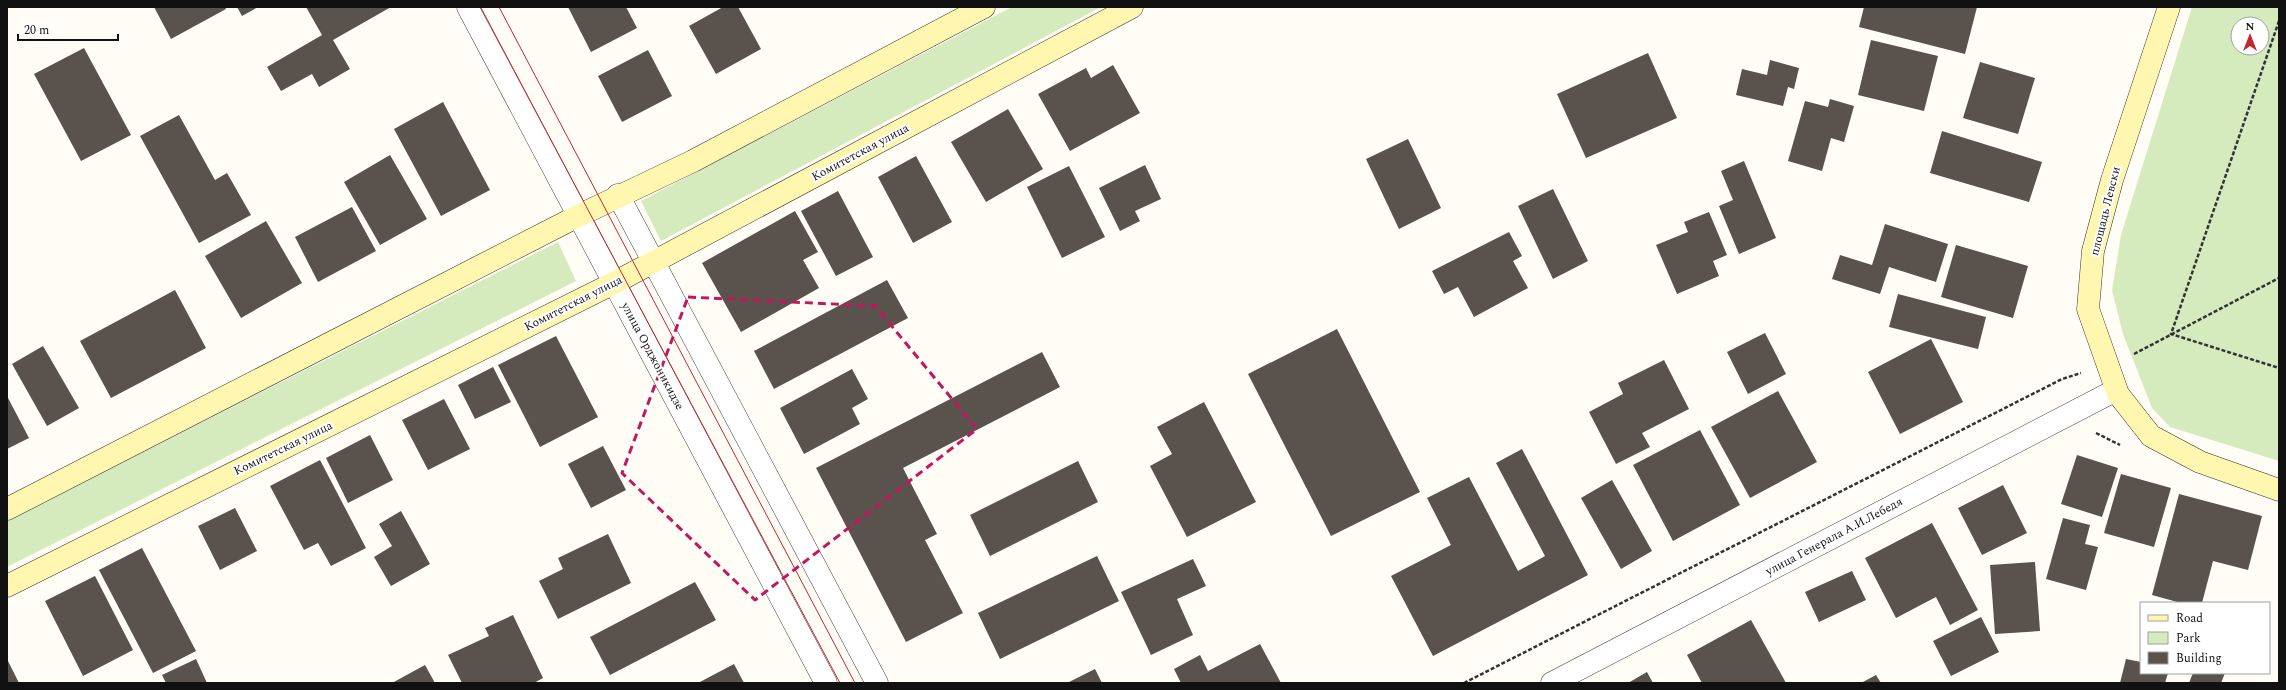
<svg xmlns="http://www.w3.org/2000/svg" width="2286" height="690" viewBox="0 0 2286 690" font-family="Spectral,serif">
<rect width="100%" height="100%" fill="#fffdf5"/>
<!-- park -->
<g fill="#d5ebbd" fill-rule="evenodd">
<polygon points="1012,7 1101,7 661,241 641,201"/>
<path d="M2192 7H2279V461L2170 427 2152 408 2123 334 2112 290 2121 235ZM2238 24H2262V48H2238Z"/>
<polygon points="558,242 576,281 7,567 7,521"/>
</g>
<!-- building -->
<g fill="#5a524d">
<polygon points="154,7 225,7 226,9 171,39"/>
<polygon points="237,7 258,7 242,16"/>
<polygon points="306,7 391,7 333,40 350,69 319,87 312,74 281,91 267,67 322,35"/>
<polygon points="568,7 626,7 637,28 591,52"/>
<polygon points="723,7 738,7 761,49 716,74 689,26"/>
<polygon points="1864,7 1977,7 1965,54 1859,27"/>
<polygon points="1871,40 1938,56 1924,111 1858,95"/>
<polygon points="84,48 131,135 81,161 34,74"/>
<polygon points="648,50 672,96 622,122 598,76"/>
<polygon points="1648,53 1677,118 1586,158 1557,94"/>
<polygon points="1770,60 1799,68 1794,89 1788,87 1783,106 1736,95 1742,69 1767,75"/>
<polygon points="1980,62 2035,78 2018,134 1963,118"/>
<polygon points="1113,65 1140,113 1070,151 1038,94 1086,68 1091,78"/>
<polygon points="1830,99 1854,106 1844,142 1831,138 1822,171 1788,161 1805,101 1828,107"/>
<polygon points="443,102 490,190 441,216 394,129"/>
<polygon points="1008,109 1043,169 986,202 951,142"/>
<polygon points="179,115 215,180 227,173 251,215 199,243 140,136"/>
<polygon points="1942,131 2042,162 2029,202 1930,173"/>
<polygon points="1408,139 1441,208 1399,229 1366,159"/>
<polygon points="390,155 427,219 380,245 344,182"/>
<polygon points="916,156 952,222 913,243 878,177"/>
<polygon points="1744,161 1776,238 1739,254 1719,206 1733,200 1721,171"/>
<polygon points="1145,165 1161,199 1135,211 1140,221 1120,231 1099,188"/>
<polygon points="1069,166 1105,237 1062,258 1027,187"/>
<polygon points="1553,189 1588,261 1553,279 1518,206"/>
<polygon points="838,191 873,257 836,276 801,211"/>
<polygon points="352,207 376,251 318,282 295,237"/>
<polygon points="795,211 818,252 803,260 819,288 741,332 702,263"/>
<polygon points="1709,212 1727,255 1713,261 1719,276 1677,294 1656,245 1688,232 1684,222"/>
<polygon points="266,221 302,283 241,318 205,256"/>
<polygon points="1885,224 1948,244 1936,282 1889,267 1880,294 1832,279 1840,255 1872,265"/>
<polygon points="1509,232 1522,256 1513,261 1528,288 1474,317 1458,287 1444,294 1432,271"/>
<polygon points="1956,245 2028,266 2013,318 1941,297"/>
<polygon points="887,280 908,318 774,389 754,351"/>
<polygon points="175,290 206,348 111,398 80,341"/>
<polygon points="1898,294 1986,317 1978,349 1889,327"/>
<polygon points="1337,329 1420,492 1331,536 1248,374"/>
<polygon points="1765,333 1786,374 1748,394 1727,352"/>
<polygon points="556,336 598,417 540,447 498,365"/>
<polygon points="1931,339 1963,402 1900,434 1868,372"/>
<polygon points="43,346 79,408 47,426 12,364"/>
<polygon points="1042,352 1060,387 903,468 937,534 925,540 963,613 906,642 816,468"/>
<polygon points="1664,360 1689,409 1642,433 1650,447 1616,464 1589,412 1623,394 1618,383"/>
<polygon points="493,367 511,402 475,419 458,385"/>
<polygon points="852,369 868,399 852,408 860,424 804,454 780,408"/>
<polygon points="1778,391 1817,462 1750,498 1711,427"/>
<polygon points="7,396 29,438 7,449"/>
<polygon points="444,399 470,449 428,470 402,420"/>
<polygon points="1204,402 1256,502 1187,537 1150,466 1172,454 1157,427"/>
<polygon points="1700,430 1740,505 1673,541 1633,465"/>
<polygon points="370,435 393,480 348,503 326,458"/>
<polygon points="603,446 626,490 591,508 568,464"/>
<polygon points="1522,449 1588,575 1433,656 1391,576 1451,545 1427,498 1469,477 1518,571 1545,556 1496,463"/>
<polygon points="2077,455 2118,468 2102,517 2061,504"/>
<polygon points="320,460 366,548 331,566 318,543 304,550 270,486"/>
<polygon points="1078,461 1098,502 990,556 970,515"/>
<polygon points="2121,474 2171,488 2154,547 2104,533"/>
<polygon points="1612,480 1652,551 1621,569 1581,498"/>
<polygon points="2003,485 2027,533 1982,555 1958,508"/>
<polygon points="2179,494 2262,516 2248,570 2213,561 2202,603 2181,603 2152,595"/>
<polygon points="235,508 257,551 220,570 198,526"/>
<polygon points="401,511 430,564 391,586 374,557 392,546 379,524"/>
<polygon points="2063,518 2090,525 2085,544 2098,547 2086,590 2046,579"/>
<polygon points="1932,523 1978,610 1950,625 1936,597 1896,618 1865,558"/>
<polygon points="608,534 631,583 558,619 539,581 563,569 558,558"/>
<polygon points="142,548 196,651 153,673 99,570"/>
<polygon points="1097,556 1119,601 1000,659 978,613"/>
<polygon points="1193,559 1206,586 1177,599 1193,635 1151,655 1121,592"/>
<polygon points="2035,562 2040,631 1995,634 1990,565"/>
<polygon points="1852,571 1866,600 1819,622 1805,592"/>
<polygon points="95,576 133,650 83,676 45,601"/>
<polygon points="695,582 716,620 610,675 590,637"/>
<polygon points="513,615 543,678 534,683 462,683 448,655 489,636 485,628"/>
<polygon points="1981,617 1999,652 1951,676 1933,641"/>
<polygon points="1751,620 1786,683 1702,683 1687,655"/>
<polygon points="1260,644 1281,683 1181,683 1174,669 1200,655 1208,671"/>
<polygon points="7,659 19,683 7,683"/>
<polygon points="196,659 207,683 166,683 162,675"/>
<polygon points="2126,659 2141,662 2141,673 2168,673 2165,683 2120,683"/>
<polygon points="734,664 744,683 698,683"/>
<polygon points="425,665 435,683 392,683"/>
<polygon points="1095,669 1102,683 1067,683"/>
<polygon points="1647,672 1653,683 1628,683"/>
<polygon points="2193,673 2225,673 2221,683 2189,683"/>
<polygon points="1876,675 1881,683 1861,683"/>
</g>
<g fill="none" stroke-linecap="round" stroke-linejoin="round">
<defs>
<g id="street">
<polyline points="468,7 826,683"/>
<polyline points="618,195 877,683"/>
<polyline points="1552,683 2116,390"/>
</g>
<g id="secondary">
<polyline points="2169,7 2112,180 2093,251 2088,309 2118,394 2151,436 2200,462 2279,490"/>
<polyline points="7,509 578,216 693,161 984,7"/>
<polyline points="7,586 614,283 1132,7"/>
</g>
</defs>
<!-- street casing -->
<use href="#street" stroke="#444" stroke-width="23"/>
<!-- secondary casing -->
<use href="#secondary" stroke="#333" stroke-width="23"/>
<!-- path -->
<g stroke="#333" stroke-width="2.5" stroke-dasharray="4 2" stroke-linecap="butt">
<polyline points="2279,21 2171,334 2279,368"/>
<polyline points="2134,354 2279,278"/>
<polyline points="2096,433 2120,445"/>
<polyline points="1464,683 2062,379 2081,373"/>
</g>
<!-- street -->
<use href="#street" stroke="#fff" stroke-width="22"/>
<!-- secondary -->
<use href="#secondary" stroke="#fff6b0" stroke-width="22"/>
<!-- tram -->
<g stroke="#c4262e" stroke-width="1">
<polyline points="480,7 840,683"/>
<polyline points="499,7 855,683"/>
</g>
</g>
<!-- marked area -->
<path fill="none" stroke="#c2185b" stroke-width="3" stroke-dasharray="8 5" stroke-linejoin="round" d="M688 297 875 306 977 429 755 600 622 473Z"/>
<g text-anchor="middle" stroke-width="4" stroke-linejoin="round" paint-order="stroke">
<!-- street labels -->
<g font-size="12" fill="#111" stroke="#fff">
<text transform="translate(860 152) rotate(-28)" y="4">Комитетская улица</text>
<text transform="translate(2105 211) rotate(-76)" y="4">площадь Левски</text>
<text transform="translate(573 303) rotate(-27)" y="4">Комитетская улица</text>
<text transform="translate(653 356) rotate(62)" y="4">улица Орджоникидзе</text>
<text transform="translate(283 448) rotate(-26)" y="4">Комитетская улица</text>
<text transform="translate(1834 536) rotate(-28)" y="4">улица Генерала А.И.Лебедя</text>
</g>
</g>
<!-- border -->
<rect width="2286" height="690" fill="none" stroke="#111111" stroke-width="16"/>
<!-- legend -->
<rect x="2140" y="602" width="130" height="72" fill="#ffffff" stroke="#a0a0a0"/>
<rect x="2148" y="615" width="20" height="6" fill="#fff6b0" stroke="#a0a0a0"/>
<text x="2176" y="622" font-size="12" fill="#111111">Road</text>
<rect x="2148" y="632" width="20" height="12" fill="#d5ebbd" stroke="#a0a0a0"/>
<text x="2176" y="642" font-size="12" fill="#111111">Park</text>
<rect x="2148" y="652" width="20" height="12" fill="#5a524d" stroke="#a0a0a0"/>
<text x="2176" y="662" font-size="12" fill="#111111">Building</text>
<!-- north arrow -->
<g transform="translate(2250 36)"><circle r="19" fill="#ffffff" stroke="#a0a0a0"/>
<path d="M0-3L7 15L0 10L-7 15Z" fill="#c4262e"/>
<text y="-6" font-size="11" font-weight="bold" text-anchor="middle" fill="#111111">N</text>
</g>
<!-- scale -->
<path d="M18 34v6h100v-6" fill="none" stroke="#111111" stroke-width="2"/>
<text x="24" y="34" font-size="12" fill="#111111" stroke="#ffffff" stroke-width="3" paint-order="stroke">20 m</text>
</svg>
